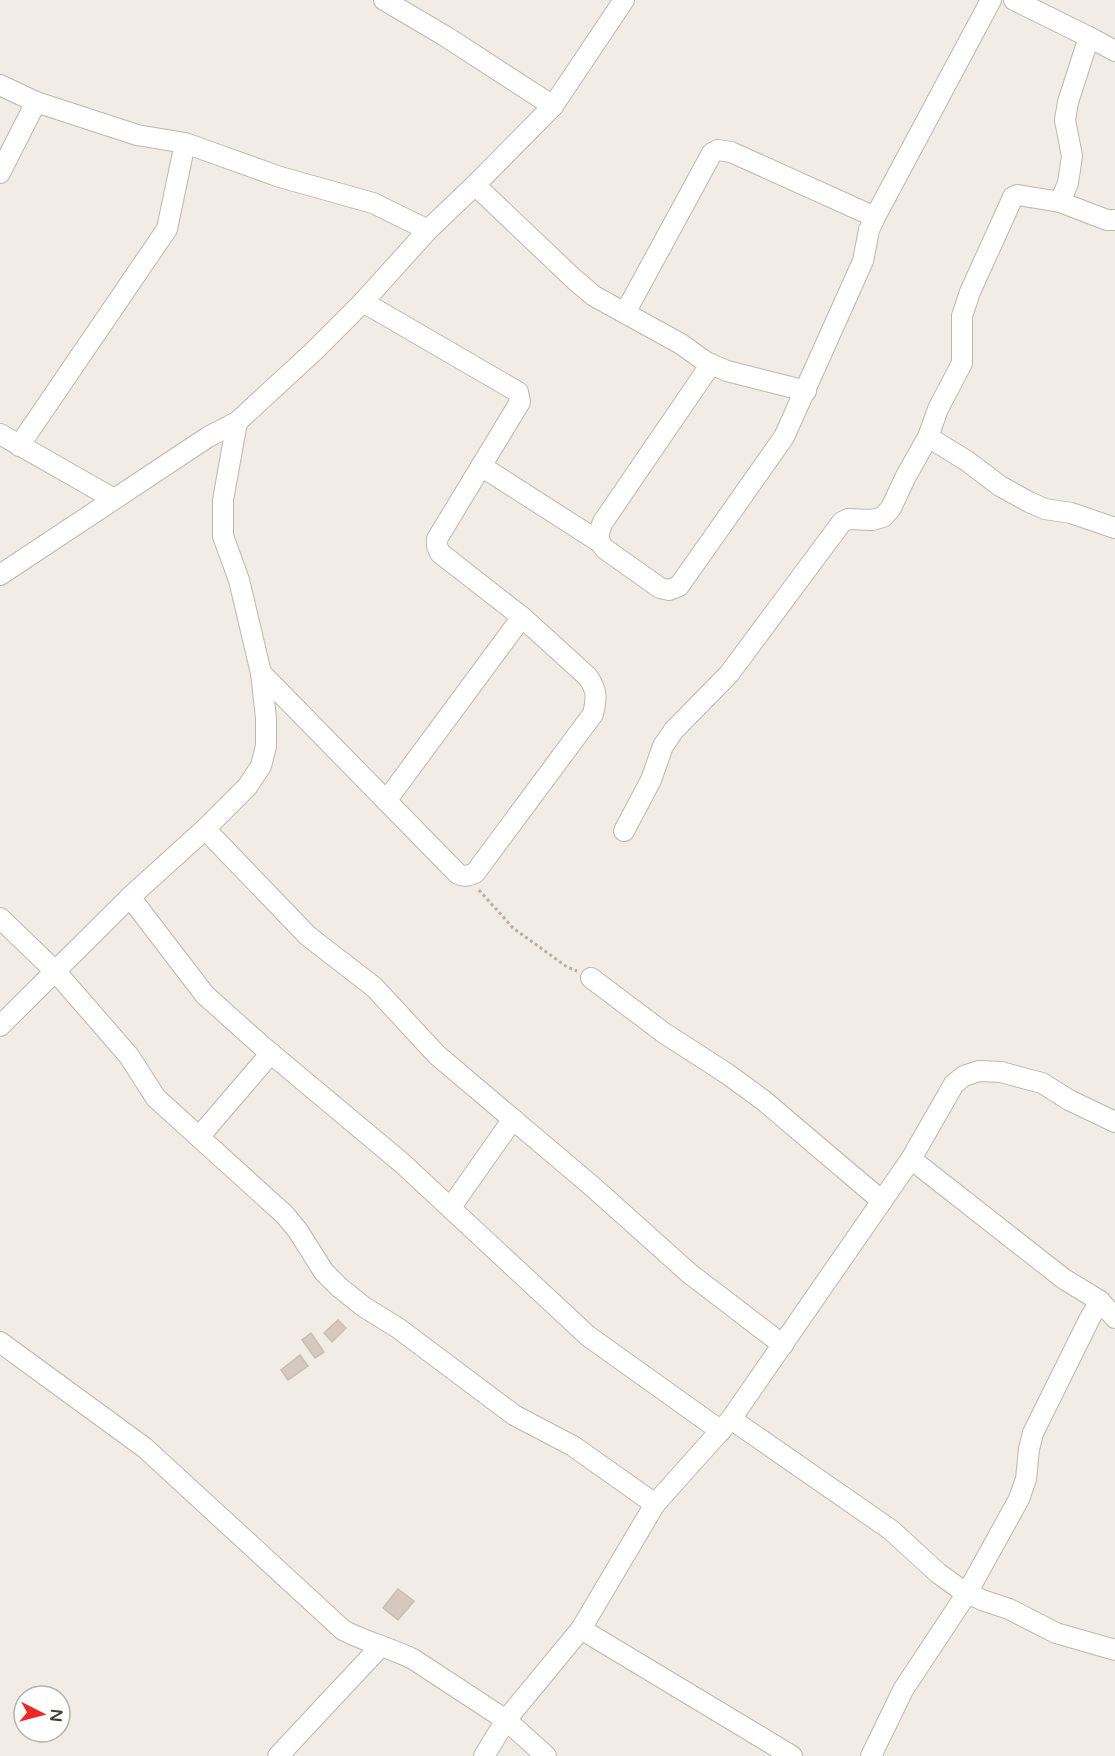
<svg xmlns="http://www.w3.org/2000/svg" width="1115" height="1756" viewBox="0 0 1115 1756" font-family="'Varela Round',sans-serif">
<rect width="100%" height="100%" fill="#f1ece5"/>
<!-- building -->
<g fill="#d5c9bf" stroke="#ccbdaf" stroke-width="1.5">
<polygon points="338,1320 346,1328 332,1342 324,1333"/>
<polygon points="311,1333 324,1352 315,1358 302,1340"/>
<polygon points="300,1355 308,1366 288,1380 281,1370"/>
<polygon points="398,1589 414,1601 398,1620 383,1608"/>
</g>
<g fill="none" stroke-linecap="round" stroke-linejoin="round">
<defs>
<g id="minor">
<polyline points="384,0 445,36 553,106"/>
<polyline points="1089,37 1115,51"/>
<polyline points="0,85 36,102 137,135 185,143 280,177 373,203 428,230"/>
<polyline points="0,173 36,102"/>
<polyline points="475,185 575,280 594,296 681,344 706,362 727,371 806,391"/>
<polyline points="1060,202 1107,220 1115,220"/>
<polyline points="625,313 712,153 718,150 731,152 875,217"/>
<path d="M711 364 603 522C598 534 596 539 605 549L660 588 669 590 679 586 784 437 863 261 869 230 875 217 991 0"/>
<polyline points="0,434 114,499"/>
<polyline points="928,437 967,461 1000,486 1029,502 1045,509 1071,513 1115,528"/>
<polyline points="19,446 167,229 185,143"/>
<polyline points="481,466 598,541"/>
<polyline points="0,575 208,437 237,422"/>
<path d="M261 673 458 874C464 877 468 876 475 873L593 714C597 698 597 690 588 677L522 617 440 553 437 546V539L520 402 518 392 363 302"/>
<polyline points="386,801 522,617"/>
<polyline points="205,829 308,936 374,987 437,1055 593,1187 689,1273 783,1345"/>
<polyline points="624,831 651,780 663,746 674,730 729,674 842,522 848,519 872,520 883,517 891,508 905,478 928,437 938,409 962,363 962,316 970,292 1013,197 1018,195 1060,202 1068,183 1072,156 1065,120 1068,102 1089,37 1014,0"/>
<polyline points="130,897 205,995 262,1046 402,1163 588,1336 721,1431"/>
<polyline points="0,918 56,972 129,1056 156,1098 285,1215 298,1231 324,1272 339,1287 364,1307 398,1328 514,1415 573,1446 655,1504"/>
<polyline points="591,978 664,1033 726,1073 763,1100 882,1201"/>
<polyline points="0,1026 130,897 205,829 247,787 261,766 266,746 266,718 261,673 239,580 223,536 223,500 237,422 312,353 363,302 428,230 475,185 553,106 624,0"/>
<polyline points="199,1137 271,1053"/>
<polyline points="451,1207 513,1119"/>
<polyline points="1100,1301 1115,1318"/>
<path d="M0 1342 145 1448 343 1630C366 1642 390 1648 413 1659L506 1720 546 1756"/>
<polyline points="731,1419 891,1530 938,1573 960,1589 982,1600 1009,1609 1056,1633 1115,1650"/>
<polyline points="581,1629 792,1756"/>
<polyline points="278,1756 380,1647"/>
<polyline points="484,1756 506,1720 581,1629 655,1504 731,1419 911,1159 954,1084 964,1076 979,1071 1001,1072 1042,1083 1069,1100 1115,1122"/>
<polyline points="871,1756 903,1690 967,1593 1019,1499 1026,1479 1029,1449 1033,1433 1090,1318 1100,1301 1064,1279 911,1159"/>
</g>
</defs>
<!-- minor casing -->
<use href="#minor" stroke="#bfb6ac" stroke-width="22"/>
<!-- path -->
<polyline stroke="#bdad9b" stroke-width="3" stroke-dasharray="3 3" stroke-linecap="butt" points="479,890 513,928 567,967 577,971"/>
<!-- minor -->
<use href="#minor" stroke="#fff" stroke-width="20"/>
</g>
<!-- north arrow -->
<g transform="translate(42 1714) rotate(96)"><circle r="28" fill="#ffffff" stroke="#b4b1ae" stroke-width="1.5"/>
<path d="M0-4.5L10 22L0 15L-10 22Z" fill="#eb2823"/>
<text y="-9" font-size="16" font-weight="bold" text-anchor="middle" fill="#433c35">N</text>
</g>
</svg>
